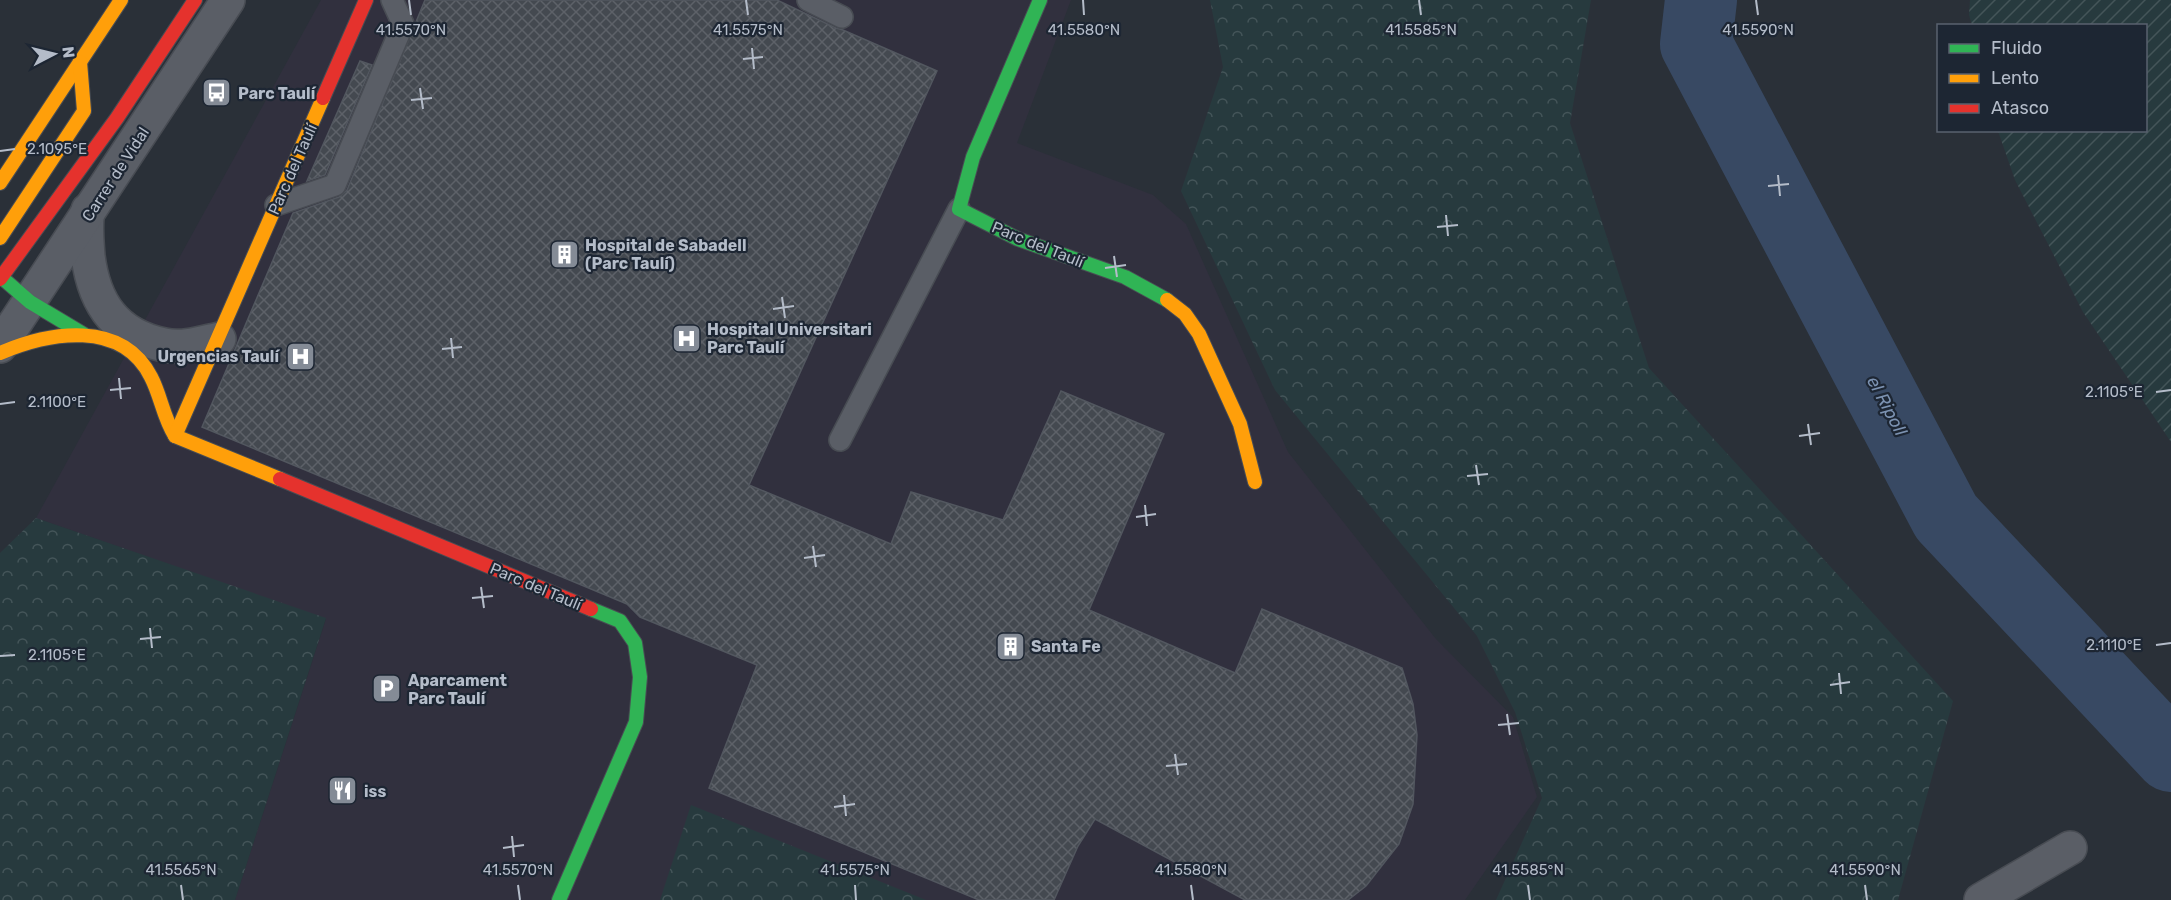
<svg xmlns="http://www.w3.org/2000/svg" width="2171" height="900" viewBox="0 0 2171 900" font-family="Rubik,sans-serif">
<defs>
<pattern id="forest-crowns" width="20" height="18" patternUnits="userSpaceOnUse" patternTransform="scale(1.5)"><rect width="20" height="18" fill="#273a3e"/><path d="M2 6a3 3 0 1 1 6 0M12 15a3 3 0 1 1 6 0" fill="none" stroke="#445559"/></pattern>
<pattern id="garden-furrows" width="10" height="10" patternUnits="userSpaceOnUse" patternTransform="scale(1.5)"><rect width="10" height="10" fill="#273a3e"/><path d="M-1 1l2-2M0 10L10 0M9 11l2-2" fill="none" stroke="#445559"/></pattern>
<pattern id="building-cross-hatch" width="8" height="8" patternUnits="userSpaceOnUse" patternTransform="scale(1.5)"><rect width="8" height="8" fill="#444950"/><path d="M0 0l8 8M0 8l8-8" fill="none" stroke="#5d6168"/></pattern>
</defs>
<rect width="100%" height="100%" fill="#2a3038"/>
<!-- medical -->
<polygon fill="#31303e" points="321,0 1071,0 1017,143 1153,195 1186,224 1288,452 1436,639 1513,717 1537,797 1465,900 235,900 326,619 36,518"/>
<!-- forest -->
<g fill="url(#forest-crowns)">
<polygon points="1210,0 1591,0 1570,123 1649,368 1953,701 1898,900 1496,900 1542,798 1515,712 1477,636 1275,390 1181,191 1223,67"/>
<polygon points="36,518 326,618 235,900 0,900 0,553"/>
<polygon points="691,805 926,900 660,900"/>
</g>
<!-- garden -->
<polygon fill="url(#garden-furrows)" points="1970,0 2171,0 2171,442 2083,312 2015,180 1998,131 2146,130 2146,26 1972,25 1969,15"/>
<g fill="none" stroke-linecap="round" stroke-linejoin="round">
<!-- river -->
<polyline stroke="#384963" stroke-width="72" points="1701,0 1696,44 1946,517 2171,756"/>
</g>
<!-- building -->
<g fill="url(#building-cross-hatch)" stroke="#52575f" stroke-width="1.5">
<polygon points="425,0 777,0 836,28 843,30 937,71 749,485 891,544 911,492 1003,520 1061,391 1164,434 1089,610 1235,673 1262,609 1402,668 1413,704 1417,735 1413,804 1399,844 1366,886 1348,900 1245,900 1095,819 1078,846 1054,900 979,900 709,788 757,665 640,617 627,604 202,427 293,213 339,197 347,190"/>
<polygon points="360,61 372,65 325,175 307,181"/>
</g>
<g fill="none" stroke-linecap="round" stroke-linejoin="round">
<defs>
<g id="lane">
<polyline points="808,0 842,17"/>
<polyline points="276,205 335,185 403,24 392,0"/>
<polyline points="840,440 959,209"/>
</g>
<g id="street">
<path d="M88 210C85 226 87 241 88 256 94 303 115 335 164 345 183 349 201 343 219 339"/>
<polyline points="0,346 228,0"/>
<polyline points="1981,900 2070,848"/>
</g>
<g id="fast">
<polyline points="1040,0 973,157 959,209 1018,239 1125,277 1167,300"/>
<polyline points="0,276 30,302 85,335"/>
<polyline points="559,900 636,722 640,677 635,643 620,621 591,609"/>
</g>
<g id="slow">
<polyline points="0,183 121,0"/>
<polyline points="0,238 84,111 80,62"/>
<polyline points="1167,300 1185,314 1199,334 1240,424 1255,482"/>
<path d="M0 353C49 332 122 319 151 377 161 396 163 417 175 436L280 479"/>
<polyline points="175,436 323,98"/>
</g>
<g id="jam">
<polyline points="323,98 366,0"/>
<polyline points="0,279 117,118 195,0"/>
<polyline points="280,479 591,609"/>
</g>
</defs>
<!-- lane casing -->
<use href="#lane" stroke="#484c53" stroke-width="24"/>
<!-- street casing -->
<use href="#street" stroke="#484c53" stroke-width="36"/>
<!-- fast casing -->
<use href="#fast" stroke="#484c53" stroke-width="16"/>
<!-- slow casing -->
<use href="#slow" stroke="#484c53" stroke-width="16"/>
<!-- jam casing -->
<use href="#jam" stroke="#484c53" stroke-width="16"/>
<!-- lane -->
<use href="#lane" stroke="#5a5e66" stroke-width="21"/>
<!-- street -->
<use href="#street" stroke="#5a5e66" stroke-width="33"/>
<!-- fast -->
<use href="#fast" stroke="#30b455" stroke-width="14"/>
<!-- slow -->
<use href="#slow" stroke="#ff9f0a" stroke-width="14"/>
<!-- jam -->
<use href="#jam" stroke="#e5322d" stroke-width="14"/>
</g>
<!-- ticks -->
<path fill="none" stroke="#b4bcc9" stroke-width="2" d="M409 0 411 15M746 0 748 15M1083 0 1084 15M1419 0 1421 15M1756 0 1758 15M752 48 754 69M743 59 763 57M420 88 423 109M411 100 432 98M0 151 15 149M1778 175 1780 196M1768 186 1789 184M1446 215 1448 236M1437 227 1458 225M1114 256 1117 277M1105 268 1126 265M782 297 785 318M773 309 794 306M451 338 453 358M442 349 462 347M119 378 121 399M110 390 131 388M2156 392 2171 390M0 404 15 402M1808 424 1811 445M1799 436 1820 433M1476 465 1479 485M1467 476 1488 474M1145 505 1147 526M1136 517 1156 514M813 546 816 567M804 558 825 555M481 587 484 608M472 598 493 596M150 628 152 648M140 639 161 637M2156 645 2171 643M0 656 15 655M1839 673 1841 694M1830 685 1850 682M1507 714 1510 735M1498 725 1519 723M1175 754 1178 775M1166 766 1187 764M844 795 846 816M834 807 855 804M512 836 514 857M503 848 524 845M181 885 183 900M518 885 520 900M855 885 856 900M1191 885 1193 900M1528 885 1530 900M1865 885 1867 900"/>
<!-- icons -->
<defs>
<symbol id="bus-square" viewBox="-11 -11 22 22"><rect x="-9" y="-9" width="18" height="18" rx="4" fill="#848b96" stroke="#1d2633"/><path d="M-5-6H5V4H4V6H2V4H-2V6H-4V4H-5ZM-3.5-4V0h7V-4ZM-3.5 1.2v1.5H-2V1.2ZM2 1.2v1.5H3.5V1.2Z" fill="#fff"/></symbol>
<symbol id="building-square" viewBox="-11 -11 22 22"><rect x="-9" y="-9" width="18" height="18" rx="4" fill="#848b96" stroke="#1d2633"/><path d="M-4-6H4V6H1V3H-1V6H-4ZM-2.5-4.3h1.7v1.8h-1.7ZM.8-4.3h1.7v1.8H.8ZM-2.5-1h1.7V.8h-1.7ZM.8-1h1.7V.8H.8Z" fill="#fff"/></symbol>
<symbol id="hospital-square" viewBox="-11 -11 22 22"><rect x="-9" y="-9" width="18" height="18" rx="4" fill="#848b96" stroke="#1d2633"/><path d="M-5-5h3v3.5h4V-5h3V5h-3V1.5h-4V5h-3Z" fill="#fff"/></symbol>
<symbol id="parking-square" viewBox="-11 -11 22 22"><rect x="-9" y="-9" width="18" height="18" rx="4" fill="#848b96" stroke="#1d2633"/><path d="M-3.5-5.5H1a3.5 3.5 0 0 1 0 7H-1V5.5H-3.5ZM-1-3.4V-.6H.8a1.4 1.4 0 0 0 0-2.8Z" fill="#fff"/></symbol>
<symbol id="restaurant-square" viewBox="-11 -11 22 22"><rect x="-9" y="-9" width="18" height="18" rx="4" fill="#848b96" stroke="#1d2633"/><path d="M-5-6h1v4h1v-4h1v4h1v-4h1v5L-1.5 .5V6h-2V.5L-5-1ZM5-6V6H3V1.5H1.5Q1.5-4 5-6Z" fill="#fff"/></symbol>
</defs>
<g fill-rule="evenodd">
<use href="#bus-square" x="200" y="76" width="33" height="33"/>
<use href="#building-square" x="548" y="238" width="33" height="33"/>
<use href="#hospital-square" x="670" y="322" width="33" height="33"/>
<use href="#hospital-square" x="284" y="340" width="33" height="33"/>
<use href="#building-square" x="994" y="630" width="33" height="33"/>
<use href="#parking-square" x="370" y="672" width="33" height="33"/>
<use href="#restaurant-square" x="326" y="774" width="33" height="33"/>
</g>
<g text-anchor="middle" stroke-width="4.5" stroke-linejoin="round" paint-order="stroke">
<!-- poi labels -->
<g font-size="16" font-weight="bold" fill="#b4bcc9" stroke="#1d2633" text-anchor="start">
<text x="238" y="99">Parc Taulí</text>
<text x="585" y="251">Hospital de Sabadell<tspan x="585" dy="18">(Parc Taulí)</tspan></text>
<text x="707" y="335">Hospital Universitari<tspan x="707" dy="18">Parc Taulí</tspan></text>
<text x="279" y="362" text-anchor="end">Urgencias Taulí</text>
<text x="1031" y="652">Santa Fe</text>
<text x="408" y="686">Aparcament<tspan x="408" dy="18">Parc Taulí</tspan></text>
<text x="364" y="797">iss</text>
</g>
<!-- street labels -->
<g font-size="16" fill="#b4bcc9" stroke="#1d2633">
<text transform="translate(292 169) rotate(-66)" y="6">Parc del Taulí</text>
<text transform="translate(115 174) rotate(-57)" y="6">Carrer de Vidal</text>
<text transform="translate(1038 244) rotate(22)" y="6">Parc del Taulí</text>
<text transform="translate(536 586) rotate(23)" y="6">Parc del Taulí</text>
</g>
<!-- water labels -->
<g font-size="18" font-style="italic" fill="#7c92b1" stroke="#1d2633">
<text transform="translate(1887 406) rotate(62)" y="6">el Ripoll</text>
</g>
</g>
<g font-size="15" text-anchor="middle" fill="#b4bcc9" stroke="#1d2633" stroke-width="4.5" stroke-linejoin="round" paint-order="stroke">
<text x="411" y="35">41.5570°N</text>
<text x="748" y="35">41.5575°N</text>
<text x="1084" y="35">41.5580°N</text>
<text x="1421" y="35">41.5585°N</text>
<text x="1758" y="35">41.5590°N</text>
<text x="57" y="154">2.1095°E</text>
<text x="2114" y="397">2.1105°E</text>
<text x="57" y="407">2.1100°E</text>
<text x="2114" y="650">2.1110°E</text>
<text x="57" y="660">2.1105°E</text>
<text x="181" y="875">41.5565°N</text>
<text x="518" y="875">41.5570°N</text>
<text x="855" y="875">41.5575°N</text>
<text x="1191" y="875">41.5580°N</text>
<text x="1528" y="875">41.5585°N</text>
<text x="1865" y="875">41.5590°N</text>
</g>
<!-- legend -->
<rect x="1937" y="24" width="210" height="108" fill="#1d2633" stroke="#59626f" stroke-width="1.5"/>
<rect x="1949" y="44" width="30" height="9" fill="#30b455" stroke="#59626f" stroke-width="1.5"/>
<text x="1991" y="54" font-size="18" fill="#b4bcc9">Fluido</text>
<rect x="1949" y="74" width="30" height="9" fill="#ff9f0a" stroke="#59626f" stroke-width="1.5"/>
<text x="1991" y="84" font-size="18" fill="#b4bcc9">Lento</text>
<rect x="1949" y="104" width="30" height="9" fill="#e5322d" stroke="#59626f" stroke-width="1.5"/>
<text x="1991" y="114" font-size="18" fill="#b4bcc9">Atasco</text>
<!-- north arrow -->
<g transform="translate(54 54) rotate(83)" stroke="#1d2633" stroke-width="4.5" paint-order="stroke">
<path d="M0-4.5L10 22L0 15L-10 22Z" fill="#b4bcc9"/>
<text y="-9" font-size="16" font-weight="bold" text-anchor="middle" fill="#b4bcc9">N</text>
</g>
</svg>
